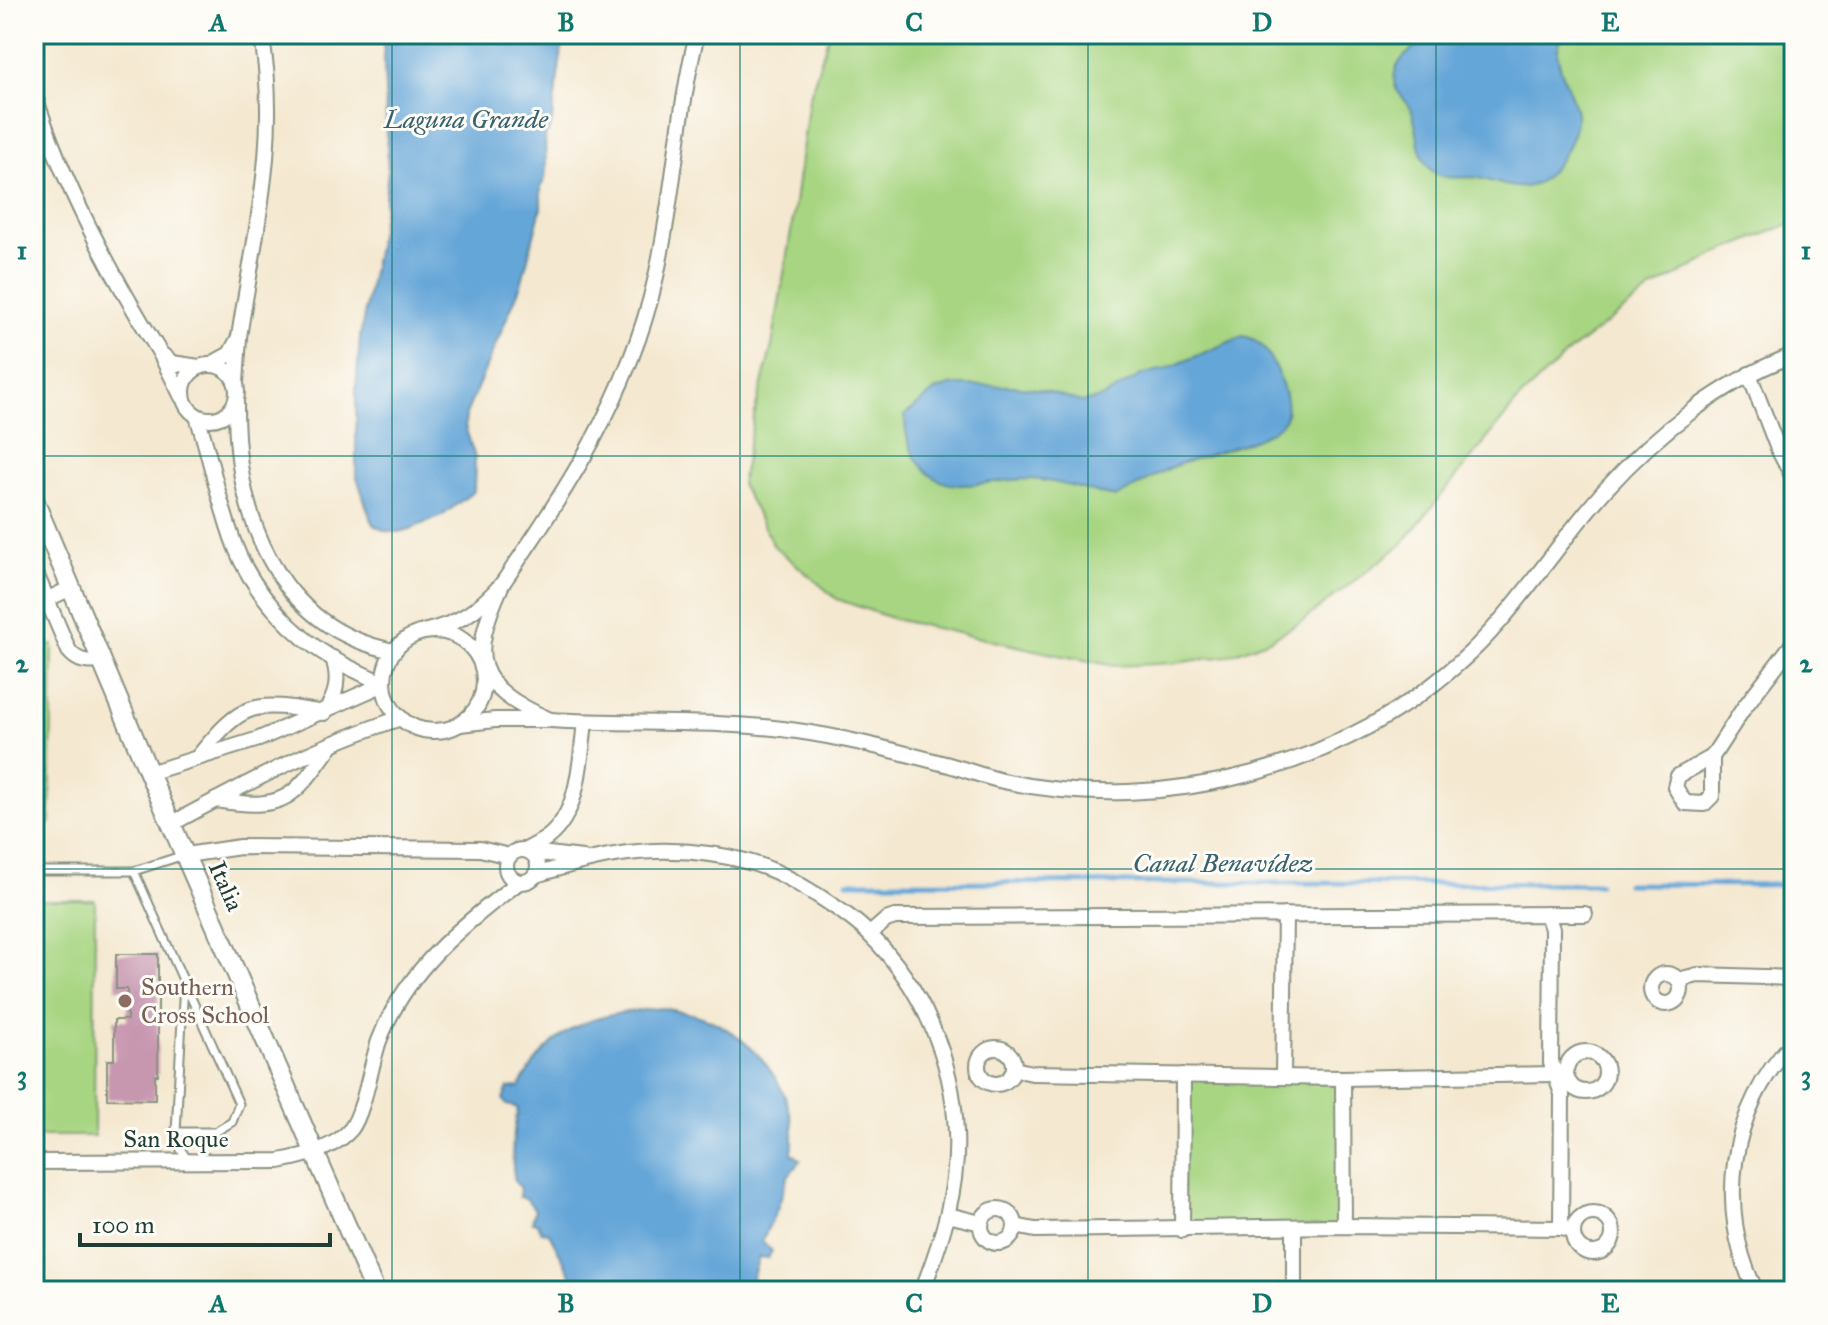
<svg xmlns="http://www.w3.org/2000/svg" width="1828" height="1325" viewBox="0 0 1828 1325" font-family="'IM FELL Great Primer',serif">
<rect width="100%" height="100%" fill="#fdfcf7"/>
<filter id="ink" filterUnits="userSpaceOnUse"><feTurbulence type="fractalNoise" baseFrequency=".0125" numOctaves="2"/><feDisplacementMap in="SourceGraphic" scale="16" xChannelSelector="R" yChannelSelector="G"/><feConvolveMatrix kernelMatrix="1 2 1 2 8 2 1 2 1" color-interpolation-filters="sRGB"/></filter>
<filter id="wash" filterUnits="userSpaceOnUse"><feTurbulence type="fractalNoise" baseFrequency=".006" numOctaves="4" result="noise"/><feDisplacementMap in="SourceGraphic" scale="32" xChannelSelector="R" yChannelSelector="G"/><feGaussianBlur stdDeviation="1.8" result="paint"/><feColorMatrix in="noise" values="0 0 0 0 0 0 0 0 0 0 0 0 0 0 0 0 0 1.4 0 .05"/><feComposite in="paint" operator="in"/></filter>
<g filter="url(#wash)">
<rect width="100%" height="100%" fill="#f4e8d0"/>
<!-- green -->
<g fill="#a8d582" stroke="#64895b" stroke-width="2">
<polygon points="829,34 1794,34 1794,222 1716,254 1652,289 1571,350 1520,398 1402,544 1301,622 1269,640 1227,656 1175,663 1115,666 1053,654 894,619 837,599 774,546 741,484 756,407 772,346 792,225 809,99"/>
<polygon points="34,645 53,645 50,824 34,824"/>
<polygon points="34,900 95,900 94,1136 34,1136"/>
<polygon points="1183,1075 1343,1078 1344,1226 1182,1230"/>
</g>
<!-- water -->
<g fill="#65a6d8" stroke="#427286" stroke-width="2">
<polygon points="383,34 564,34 551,126 545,136 546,167 545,179 541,186 541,208 521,285 466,414 465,426 475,458 474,491 442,516 410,529 398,532 385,531 375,526 370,517 356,474 356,390 360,337 384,209 388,171"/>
<path d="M1430 34H1566C1543 54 1575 90 1576 115 1577 137 1559 165 1543 179 1522 196 1500 182 1478 178 1460 175 1440 184 1427 165 1417 151 1418 128 1412 112 1406 95 1388 92 1396 69 1402 53 1420 46 1430 34Z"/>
<path d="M1243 336C1263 339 1270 357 1278 374 1283 386 1292 409 1283 421 1267 443 1195 456 1170 468 1151 477 1135 489 1116 497 1087 492 1058 480 1029 479 1006 479 984 485 961 485 923 485 904 447 905 415L936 390 954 385 1014 386 1044 390 1081 402 1101 398 1143 374 1166 369Z"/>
<path d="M663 1008C679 1012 701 1014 716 1023 763 1048 800 1098 792 1153L801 1160 788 1176 778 1207 762 1241 772 1251 768 1258 759 1257 748 1291H577L572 1277 549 1233 541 1232 538 1223 532 1222 535 1210 526 1198 519 1197 520 1187 515 1182C510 1154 513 1136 518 1108L507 1105 503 1099 508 1088 519 1087C554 1023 594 1014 663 1008Z"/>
</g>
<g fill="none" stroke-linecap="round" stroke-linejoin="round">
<!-- stream -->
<g stroke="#65a6d8" stroke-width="5">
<polyline points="847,882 1599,884"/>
<polyline points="1627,884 1794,885"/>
</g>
</g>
<g id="blocks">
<!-- building -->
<polygon fill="#c797b0" points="116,954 158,954 158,1075 155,1075 155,1100 107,1099 107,1060 114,1060 114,1020 127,1020 127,989 116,989"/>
</g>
</g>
<g filter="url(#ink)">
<use href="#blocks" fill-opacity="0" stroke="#8a9282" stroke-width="2"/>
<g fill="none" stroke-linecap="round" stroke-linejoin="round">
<defs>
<g id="lane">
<polyline points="34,871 134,871 184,855"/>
<polyline points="134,871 239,1104 232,1122 215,1132 176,1132 184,982"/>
<polyline points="176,1132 181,1150 189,1162"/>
</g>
<g id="street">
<path d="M34 93C63 185 110 272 160 353"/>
<path d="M239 337C254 237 281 135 261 34"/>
<circle cx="210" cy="392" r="27"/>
<polyline points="210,365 230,354 239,337 236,383"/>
<polyline points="1749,374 1778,449 1794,479"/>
<polyline points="182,397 160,353 172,363 199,367"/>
<path d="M236 402C235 511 274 628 394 651"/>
<path d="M34 569 69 651C79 663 88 662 102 661"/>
<path d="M502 584C567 490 629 394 655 281 674 199 677 115 697 34"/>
<polyline points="34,613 46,600 71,588"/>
<circle cx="434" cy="681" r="50"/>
<path d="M423 632C460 623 476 612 502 584 468 659 474 686 550 720H495L460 724"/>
<path d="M550 720C632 725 716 719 797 731 848 738 899 752 949 765 967 770 985 777 1003 781 1167 816 1348 768 1470 653 1522 603 1558 542 1606 489 1657 433 1722 381 1794 355"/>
<path d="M198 757C244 700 253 701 324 713 337 696 340 679 333 658"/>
<polyline points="1712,757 1743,709 1794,642"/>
<polygon points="1712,757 1712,796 1704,804 1685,803 1675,787 1678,776"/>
<path d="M149 773 259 739 384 684C368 676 351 669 335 660 293 636 252 591 235 546 219 504 211 459 197 416"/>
<path d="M216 800C286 811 293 799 332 744"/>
<path d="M173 823C247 783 320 744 401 718"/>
<circle cx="522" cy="866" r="16"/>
<path d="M526 850C533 846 542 842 548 837 580 812 580 759 585 723"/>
<polyline points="532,852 582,858"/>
<polyline points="186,855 240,847 480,849 509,856"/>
<path d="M536 875C574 863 614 852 655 851 691 850 735 855 769 869 786 875 801 886 817 895 835 907 855 919 870 935 922 986 953 1059 956 1132 959 1187 942 1240 922 1291"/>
<polyline points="1547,914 1552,929 1551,1063 1562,1094 1561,1228"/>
<polyline points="870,934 886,920 895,917 1585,914"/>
<circle cx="1666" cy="989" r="15"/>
<polyline points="1678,980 1698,975 1794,978"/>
<circle cx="996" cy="1066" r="18"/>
<circle cx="1586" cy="1072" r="20"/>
<polyline points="1014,1069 1032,1073 1343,1078 1553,1074 1566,1071"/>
<polyline points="1283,1076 1285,915"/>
<polyline points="1343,1078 1344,1226"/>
<path d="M34 1162 279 1161C302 1157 335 1148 351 1129 364 1112 371 1064 379 1041 405 971 461 926 519 882"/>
<circle cx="998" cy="1226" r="17"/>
<circle cx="1593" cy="1233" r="20"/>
<polyline points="948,1215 981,1223"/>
<polyline points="1015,1226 1035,1230 1344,1226 1561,1228 1573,1231"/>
<polyline points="1182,1230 1183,1075"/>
<polyline points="1294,1291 1294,1228"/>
<path d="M1756 1291C1715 1210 1729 1107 1794 1042"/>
</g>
<polyline id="secondary" points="34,500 149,773 375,1291"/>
</defs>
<!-- lane casing -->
<use href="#lane" stroke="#8a9282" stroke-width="11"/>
<!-- street casing -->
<use href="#street" stroke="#8a9282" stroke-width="18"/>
<!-- secondary casing -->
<use href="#secondary" stroke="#8a9282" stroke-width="22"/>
<!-- lane -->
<use href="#lane" stroke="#fff" stroke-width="7"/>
<!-- street -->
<use href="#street" stroke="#fff" stroke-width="14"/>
<!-- secondary -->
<use href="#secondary" stroke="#fff" stroke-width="18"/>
</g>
</g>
<!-- grid -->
<path fill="none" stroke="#0f766e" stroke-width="2" stroke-opacity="0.55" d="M392 34V1291M740 34V1291M1088 34V1291M1436 34V1291M34 456H1794M34 869H1794"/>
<!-- markers -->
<circle fill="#8d6e63" stroke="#fdfcf7" stroke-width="3" cx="125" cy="1001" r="8"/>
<g text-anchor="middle" stroke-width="6" stroke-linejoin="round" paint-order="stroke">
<!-- street labels -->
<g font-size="24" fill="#1f3d34" stroke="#fdfcf7">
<text transform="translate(226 886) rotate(66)" y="8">Italia</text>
<text x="176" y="1147">San Roque</text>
</g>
<!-- education labels -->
<g font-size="24" fill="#785e54" stroke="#fdfcf7" text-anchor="start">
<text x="141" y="995">Southern<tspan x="141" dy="28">Cross School</tspan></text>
</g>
<!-- water labels -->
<g font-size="26" font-style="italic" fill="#38626d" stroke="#fdfcf7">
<text x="466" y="128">Laguna Grande</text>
<text x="1223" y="872">Canal Benavídez</text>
</g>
</g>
<!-- margin -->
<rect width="1828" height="1325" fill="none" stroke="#fdfcf7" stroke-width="88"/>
<!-- scale -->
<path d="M80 1233v12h250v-12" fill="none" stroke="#1f3d34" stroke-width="4"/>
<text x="92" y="1233" font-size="24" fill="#1f3d34" stroke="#fdfcf7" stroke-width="6" paint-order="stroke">100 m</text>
<rect x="44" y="44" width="1740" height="1237" fill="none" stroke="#0f766e" stroke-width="3"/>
<g font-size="26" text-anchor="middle" font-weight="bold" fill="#0f766e">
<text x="218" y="31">A</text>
<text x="566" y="31">B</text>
<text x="914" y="31">C</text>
<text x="1262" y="31">D</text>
<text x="1610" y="31">E</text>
<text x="22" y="259">1</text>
<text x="1806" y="259">1</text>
<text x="22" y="672">2</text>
<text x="1806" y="672">2</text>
<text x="22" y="1084">3</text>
<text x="1806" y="1084">3</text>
<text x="218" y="1312">A</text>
<text x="566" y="1312">B</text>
<text x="914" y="1312">C</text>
<text x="1262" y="1312">D</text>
<text x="1610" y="1312">E</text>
</g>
</svg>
